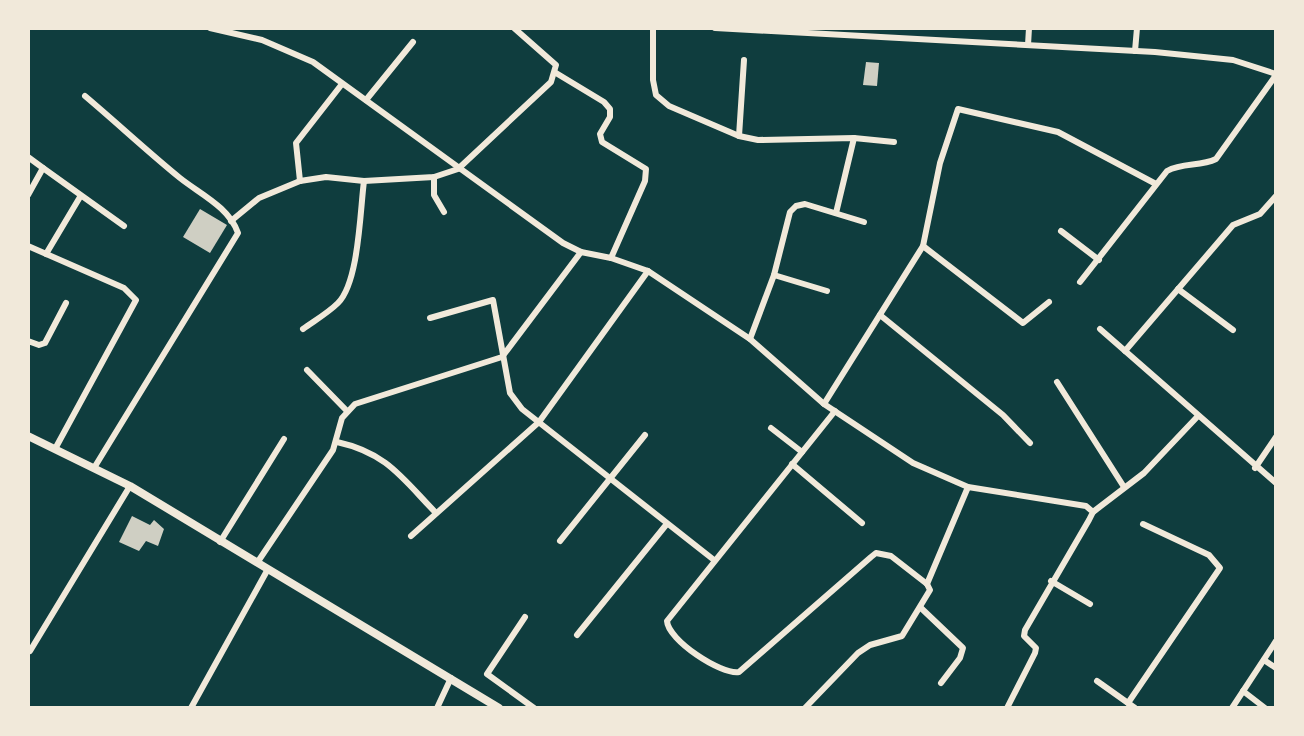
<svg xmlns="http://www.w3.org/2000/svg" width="1304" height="736" viewBox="0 0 1304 736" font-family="'Public Sans',sans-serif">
<rect width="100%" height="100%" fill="#0f3d3e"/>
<!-- building -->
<g fill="#cfcfc3">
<polygon points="866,62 879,63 877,86 863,85"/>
<polygon points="200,209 227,225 210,253 183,237"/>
<polygon points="132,516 150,525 154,520 164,529 158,546 146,541 139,551 119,542"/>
</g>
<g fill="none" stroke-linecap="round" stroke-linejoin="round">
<!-- minor -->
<g stroke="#f1e9da" stroke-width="6">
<polyline points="210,28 262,40 313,62 563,243 581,252 611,258 648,271 750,339 824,404 913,463 968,487 1086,506 1093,512 1089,520 1025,630 1024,636 1036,648 1035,653 1007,708"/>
<polyline points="653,28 653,80 656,95 669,106 739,136 758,140 854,138 894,142"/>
<polyline points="715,28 1155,52 1233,60 1276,74"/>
<polyline points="1028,45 1029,28"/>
<polyline points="1135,51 1137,28"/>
<polyline points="556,73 604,102 610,109 610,117 600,134 602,142 646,169 645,181 611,258"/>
<path d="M85 96C117 123 148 152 180 178 200 194 229 207 238 233L94 468"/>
<polyline points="366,100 413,42"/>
<polyline points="739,136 744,60"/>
<polyline points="28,157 43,168"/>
<polyline points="434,177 434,195 444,212"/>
<polyline points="300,181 296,143 342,84"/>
<polyline points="28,195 43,168 124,226"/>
<polyline points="836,213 854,138"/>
<polyline points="231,221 259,198 300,181 326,177 364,181 434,177 458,169 551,82 556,65 514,28"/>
<polyline points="1061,231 1099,260"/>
<polyline points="28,246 124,288 136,300 55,449"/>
<polyline points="923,246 1023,323 1049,302"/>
<polyline points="46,254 80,197"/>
<polyline points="774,275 827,291"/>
<path d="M1080 282 1167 171C1183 162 1200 167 1216 159L1276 75"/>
<polyline points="1178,289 1233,330"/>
<polyline points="880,315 1003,415 1030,443"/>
<polyline points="430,318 493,300 510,393 522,409 714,560"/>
<path d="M303 329C314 321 328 313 338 303 359 282 360 211 364 181"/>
<polyline points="1100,329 1276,483"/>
<polyline points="750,339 774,275 790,212 796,206 805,204 864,222"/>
<polyline points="28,341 39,345 45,343 66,303"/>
<polyline points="1125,351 1233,225 1260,214 1276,196"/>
<polyline points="307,370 346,410"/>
<polyline points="1057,382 1124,487"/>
<polyline points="824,404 923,246 940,163 958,109 1058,132 1156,184"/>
<polyline points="771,428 802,452"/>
<path d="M337 442C387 453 402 478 436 513"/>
<polyline points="792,464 862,523"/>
<polyline points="1255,468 1276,437"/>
<polyline points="1093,512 1144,473 1198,416"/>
<polyline points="411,536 539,422 648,271"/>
<polyline points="560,541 645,435"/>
<polyline points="220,542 284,439"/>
<polyline points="257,563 333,450 342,418 355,404 502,357 581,252"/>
<polyline points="1051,581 1090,604"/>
<polyline points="927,584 968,487"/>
<polyline points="921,608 963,648 960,658 941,683"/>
<polyline points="525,617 487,674 534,708"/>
<polyline points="577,635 666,525"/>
<polyline points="30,651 130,486"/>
<polyline points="1264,660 1276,668"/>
<polyline points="1097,681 1135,708"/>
<polyline points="1243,691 1265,708"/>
<polyline points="1128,703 1220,568 1209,555 1143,524"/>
<polyline points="191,708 268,569"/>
<polyline points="437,708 451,678"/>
<path d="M805 708 858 653 870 645 902 636 930 590 927 584 891 556 876 553 871 557 739 672C721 675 668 640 667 621L835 411"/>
<polyline points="1232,708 1276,641"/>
</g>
<!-- tertiary -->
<polyline stroke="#f1e9da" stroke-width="8" points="28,436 130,486 499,708"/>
</g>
<!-- border -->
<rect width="1304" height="736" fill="none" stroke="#f1e9da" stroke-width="60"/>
</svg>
